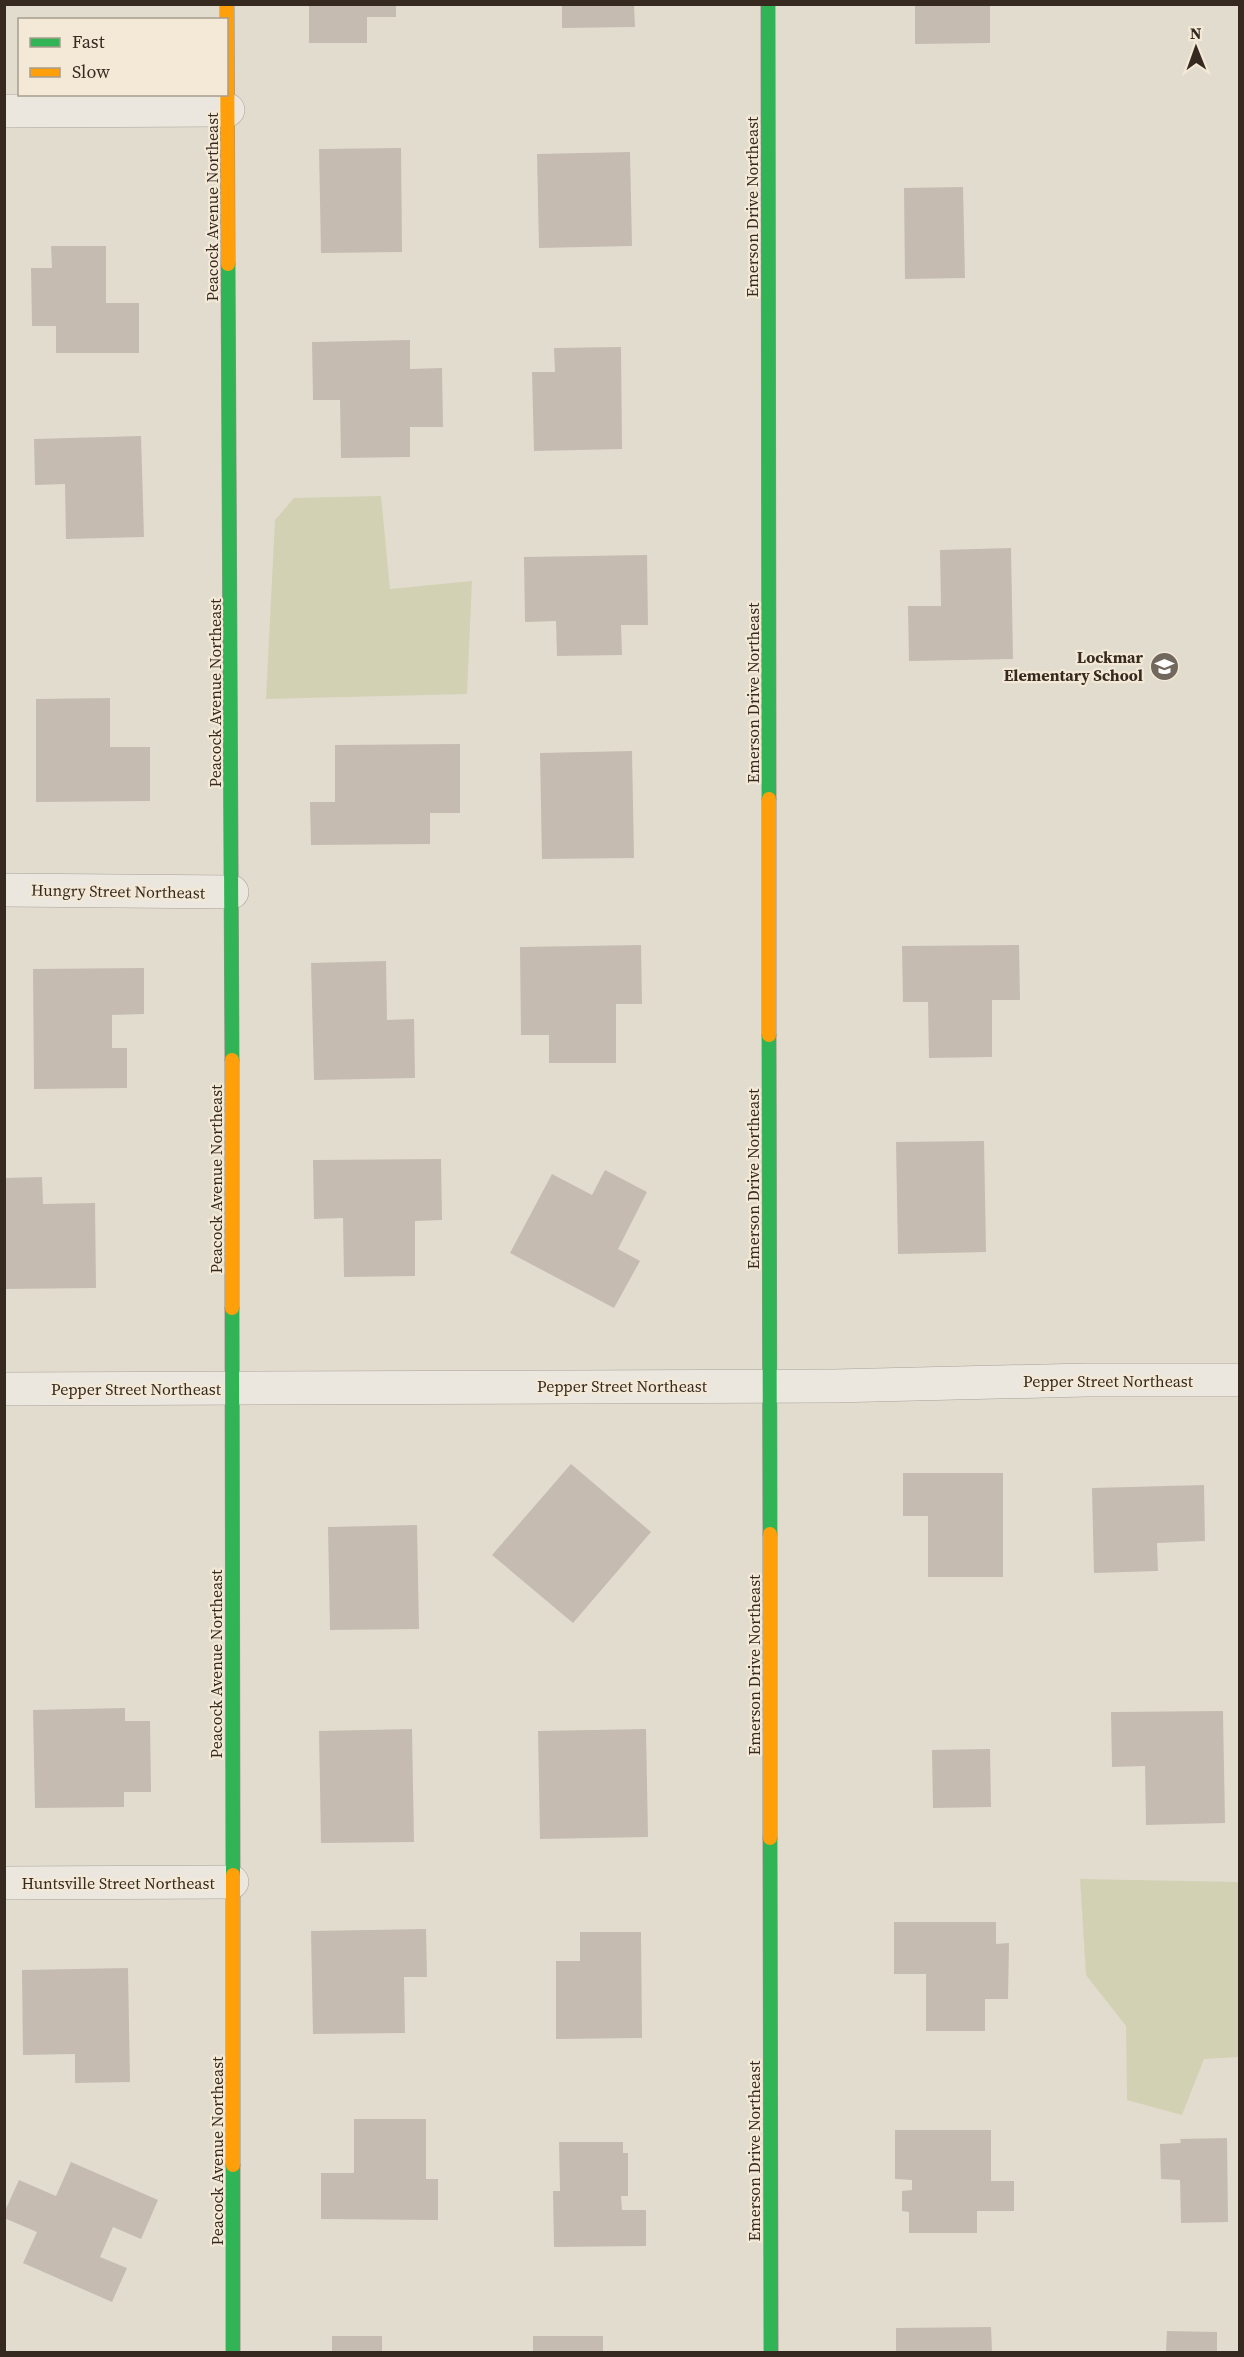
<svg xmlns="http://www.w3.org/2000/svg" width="1244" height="2357" viewBox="0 0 1244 2357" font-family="'Source Serif 4',serif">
<rect width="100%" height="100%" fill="#e2dccf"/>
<!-- green -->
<g fill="#d2d1b3">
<polygon points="381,496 390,589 472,581 467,694 266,699 275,520 294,498"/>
<polygon points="1080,1879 1239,1882 1239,2057 1204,2059 1182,2115 1127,2100 1126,2026 1086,1975"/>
</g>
<!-- building -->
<g fill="#c6bbb0">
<polygon points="309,4 396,4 396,17 367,17 367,43 309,43"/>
<polygon points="562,4 634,4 635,27 562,28"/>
<polygon points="915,4 990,4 990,43 915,44"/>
<polygon points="401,148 402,252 321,253 319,149"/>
<polygon points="630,152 632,246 539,248 537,154"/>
<polygon points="963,187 965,278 905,279 904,188"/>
<polygon points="51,246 106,246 106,303 139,303 139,353 56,353 56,326 32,326 31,268 52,268"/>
<polygon points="410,340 410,369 442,368 443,427 410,427 410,457 341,458 340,400 313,400 312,342"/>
<polygon points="621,347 622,449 534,451 532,372 555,372 554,348"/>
<polygon points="141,436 144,537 66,539 65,484 35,485 34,439"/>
<polygon points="1011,548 1013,659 909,661 908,606 941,606 940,550"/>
<polygon points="647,555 648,625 621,625 622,655 557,656 556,621 525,622 524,557"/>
<polygon points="110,698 110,747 150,747 150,801 36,802 36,699"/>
<polygon points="460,744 460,813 430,813 430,844 311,845 310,802 335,802 335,745"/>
<polygon points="632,751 634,858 542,859 540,753"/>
<polygon points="641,945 642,1004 616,1004 616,1063 549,1063 549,1035 521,1035 520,947"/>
<polygon points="1019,945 1020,1000 992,1000 992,1057 929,1058 928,1002 903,1002 902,946"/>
<polygon points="386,961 387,1020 414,1019 415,1078 314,1080 311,963"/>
<polygon points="144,968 144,1014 112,1015 112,1048 127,1048 127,1088 34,1089 33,969"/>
<polygon points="984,1141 986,1252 898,1254 896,1142"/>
<polygon points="441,1159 442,1220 415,1221 415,1276 344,1277 343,1218 314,1219 313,1160"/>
<polygon points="605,1170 647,1192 618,1249 640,1261 614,1308 510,1253 552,1174 592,1195"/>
<polygon points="42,1177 43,1204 95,1203 96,1288 4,1289 4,1178"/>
<polygon points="571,1464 651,1532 573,1623 492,1555"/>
<polygon points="903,1473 1003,1473 1003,1577 928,1577 928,1516 903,1516"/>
<polygon points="1204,1485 1205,1541 1157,1543 1158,1571 1094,1573 1092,1488"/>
<polygon points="417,1525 419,1629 330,1630 328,1527"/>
<polygon points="125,1708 125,1721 150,1721 151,1792 124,1792 124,1807 35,1808 33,1710"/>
<polygon points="1223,1711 1225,1823 1146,1825 1145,1766 1112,1767 1111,1712"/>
<polygon points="412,1729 414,1842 321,1843 319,1731"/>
<polygon points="646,1729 648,1837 540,1839 538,1731"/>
<polygon points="990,1749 991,1807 933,1808 932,1750"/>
<polygon points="894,1922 996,1922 996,1944 1009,1943 1008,1999 985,1999 985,2031 926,2031 926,1974 894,1974"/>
<polygon points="426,1929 427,1977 404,1977 405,2033 313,2034 311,1931"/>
<polygon points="580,1932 641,1932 642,2038 556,2039 556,1961 580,1961"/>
<polygon points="128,1968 130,2082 75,2083 75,2054 23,2055 22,1970"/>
<polygon points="354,2119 426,2119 426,2179 438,2179 438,2220 321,2219 321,2173 354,2173"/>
<polygon points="895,2130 991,2130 991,2181 1014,2181 1014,2211 977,2211 977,2233 909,2233 909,2212 902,2211 902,2191 912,2190 912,2180 895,2179"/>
<polygon points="1227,2138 1228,2222 1181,2223 1180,2180 1161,2179 1160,2144 1181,2143 1180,2139"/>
<polygon points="559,2142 623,2142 623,2153 628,2153 628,2196 621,2196 622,2210 646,2210 646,2246 554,2247 553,2191 560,2191"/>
<polygon points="71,2162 158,2200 141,2239 113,2227 100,2257 127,2268 112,2302 23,2263 37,2232 4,2218 4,2213 19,2180 56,2196"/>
<polygon points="991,2327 992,2352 896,2352 896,2328"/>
<polygon points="1167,2331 1217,2332 1217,2352 1166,2352"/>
<rect x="332" y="2336" width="50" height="16"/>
<rect x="533" y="2336" width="70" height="16"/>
</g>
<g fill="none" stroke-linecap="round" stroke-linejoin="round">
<defs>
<g id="street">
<polyline points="4,111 228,110"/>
<polyline points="4,890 232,892"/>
<polyline points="4,1389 834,1386 1086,1380 1240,1380"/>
<polyline points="4,1883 232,1882"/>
</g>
<g id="fast">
<polyline points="768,4 769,799"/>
<polyline points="228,264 232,1060"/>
<polyline points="769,1035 770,1534"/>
<polyline points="232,1308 233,1875"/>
<polyline points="770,1838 771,2352"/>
<polyline points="233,2165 233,2352"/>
</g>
<g id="slow">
<polyline points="227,4 228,264"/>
<polyline points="769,799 769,1035"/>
<polyline points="232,1060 232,1308"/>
<polyline points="770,1534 770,1838"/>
<polyline points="233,1875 233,2165"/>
</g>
</defs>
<!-- street casing -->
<use href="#street" stroke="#a8a198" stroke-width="34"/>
<!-- fast casing -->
<use href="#fast" stroke="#979188" stroke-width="15"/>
<!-- slow casing -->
<use href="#slow" stroke="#979188" stroke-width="15"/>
<!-- street -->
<use href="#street" stroke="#ebe7df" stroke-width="33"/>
<!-- fast -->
<use href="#fast" stroke="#30b455" stroke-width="14"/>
<!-- slow -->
<use href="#slow" stroke="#ff9f0a" stroke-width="14"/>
</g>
<!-- icons -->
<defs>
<symbol id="school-disc" viewBox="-11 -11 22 22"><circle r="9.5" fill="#72685d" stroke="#f3e9d6"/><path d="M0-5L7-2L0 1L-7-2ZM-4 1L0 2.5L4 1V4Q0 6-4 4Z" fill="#fff"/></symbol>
</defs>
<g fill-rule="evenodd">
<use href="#school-disc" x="1148" y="650" width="33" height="33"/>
</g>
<g text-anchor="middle" stroke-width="4.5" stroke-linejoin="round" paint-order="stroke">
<!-- street labels -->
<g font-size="16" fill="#362a20" stroke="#f3e9d6">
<text transform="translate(212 207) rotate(-90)" y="6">Peacock Avenue Northeast</text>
<text transform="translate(752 207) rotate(-90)" y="6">Emerson Drive Northeast</text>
<text transform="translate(215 693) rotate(-90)" y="6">Peacock Avenue Northeast</text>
<text transform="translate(753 693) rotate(-90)" y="6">Emerson Drive Northeast</text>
<text transform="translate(118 891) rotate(1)" y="6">Hungry Street Northeast</text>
<text transform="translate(216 1179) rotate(-90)" y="6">Peacock Avenue Northeast</text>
<text transform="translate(753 1179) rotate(-90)" y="6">Emerson Drive Northeast</text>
<text x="1108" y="1387">Pepper Street Northeast</text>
<text x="622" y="1392">Pepper Street Northeast</text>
<text x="136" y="1395">Pepper Street Northeast</text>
<text transform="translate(216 1664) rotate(-90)" y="6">Peacock Avenue Northeast</text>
<text transform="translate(754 1665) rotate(-90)" y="6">Emerson Drive Northeast</text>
<text x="118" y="1889">Huntsville Street Northeast</text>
<text transform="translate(217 2151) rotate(-90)" y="6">Peacock Avenue Northeast</text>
<text transform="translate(754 2151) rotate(-90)" y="6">Emerson Drive Northeast</text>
</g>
<!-- poi labels -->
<g font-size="16" font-weight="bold" fill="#362a20" stroke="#f3e9d6" text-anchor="end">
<text x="1143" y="663">Lockmar<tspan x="1143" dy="18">Elementary School</tspan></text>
</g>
</g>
<!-- border -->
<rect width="1244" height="2357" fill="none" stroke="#362a20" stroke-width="12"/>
<!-- legend -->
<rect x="18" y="18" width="210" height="78" fill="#f3e9d6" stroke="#a79d8d" stroke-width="1.5"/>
<rect x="30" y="38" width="30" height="9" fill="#30b455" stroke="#a79d8d" stroke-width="1.5"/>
<text x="72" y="48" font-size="18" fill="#362a20">Fast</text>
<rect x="30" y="68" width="30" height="9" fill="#ff9f0a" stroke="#a79d8d" stroke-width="1.5"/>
<text x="72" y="78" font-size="18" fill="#362a20">Slow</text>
<!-- north arrow -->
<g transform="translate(1196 48) rotate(359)" stroke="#f3e9d6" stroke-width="4.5" paint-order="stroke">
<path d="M0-4.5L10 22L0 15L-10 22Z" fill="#362a20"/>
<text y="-9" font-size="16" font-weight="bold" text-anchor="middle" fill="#362a20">N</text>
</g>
</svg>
